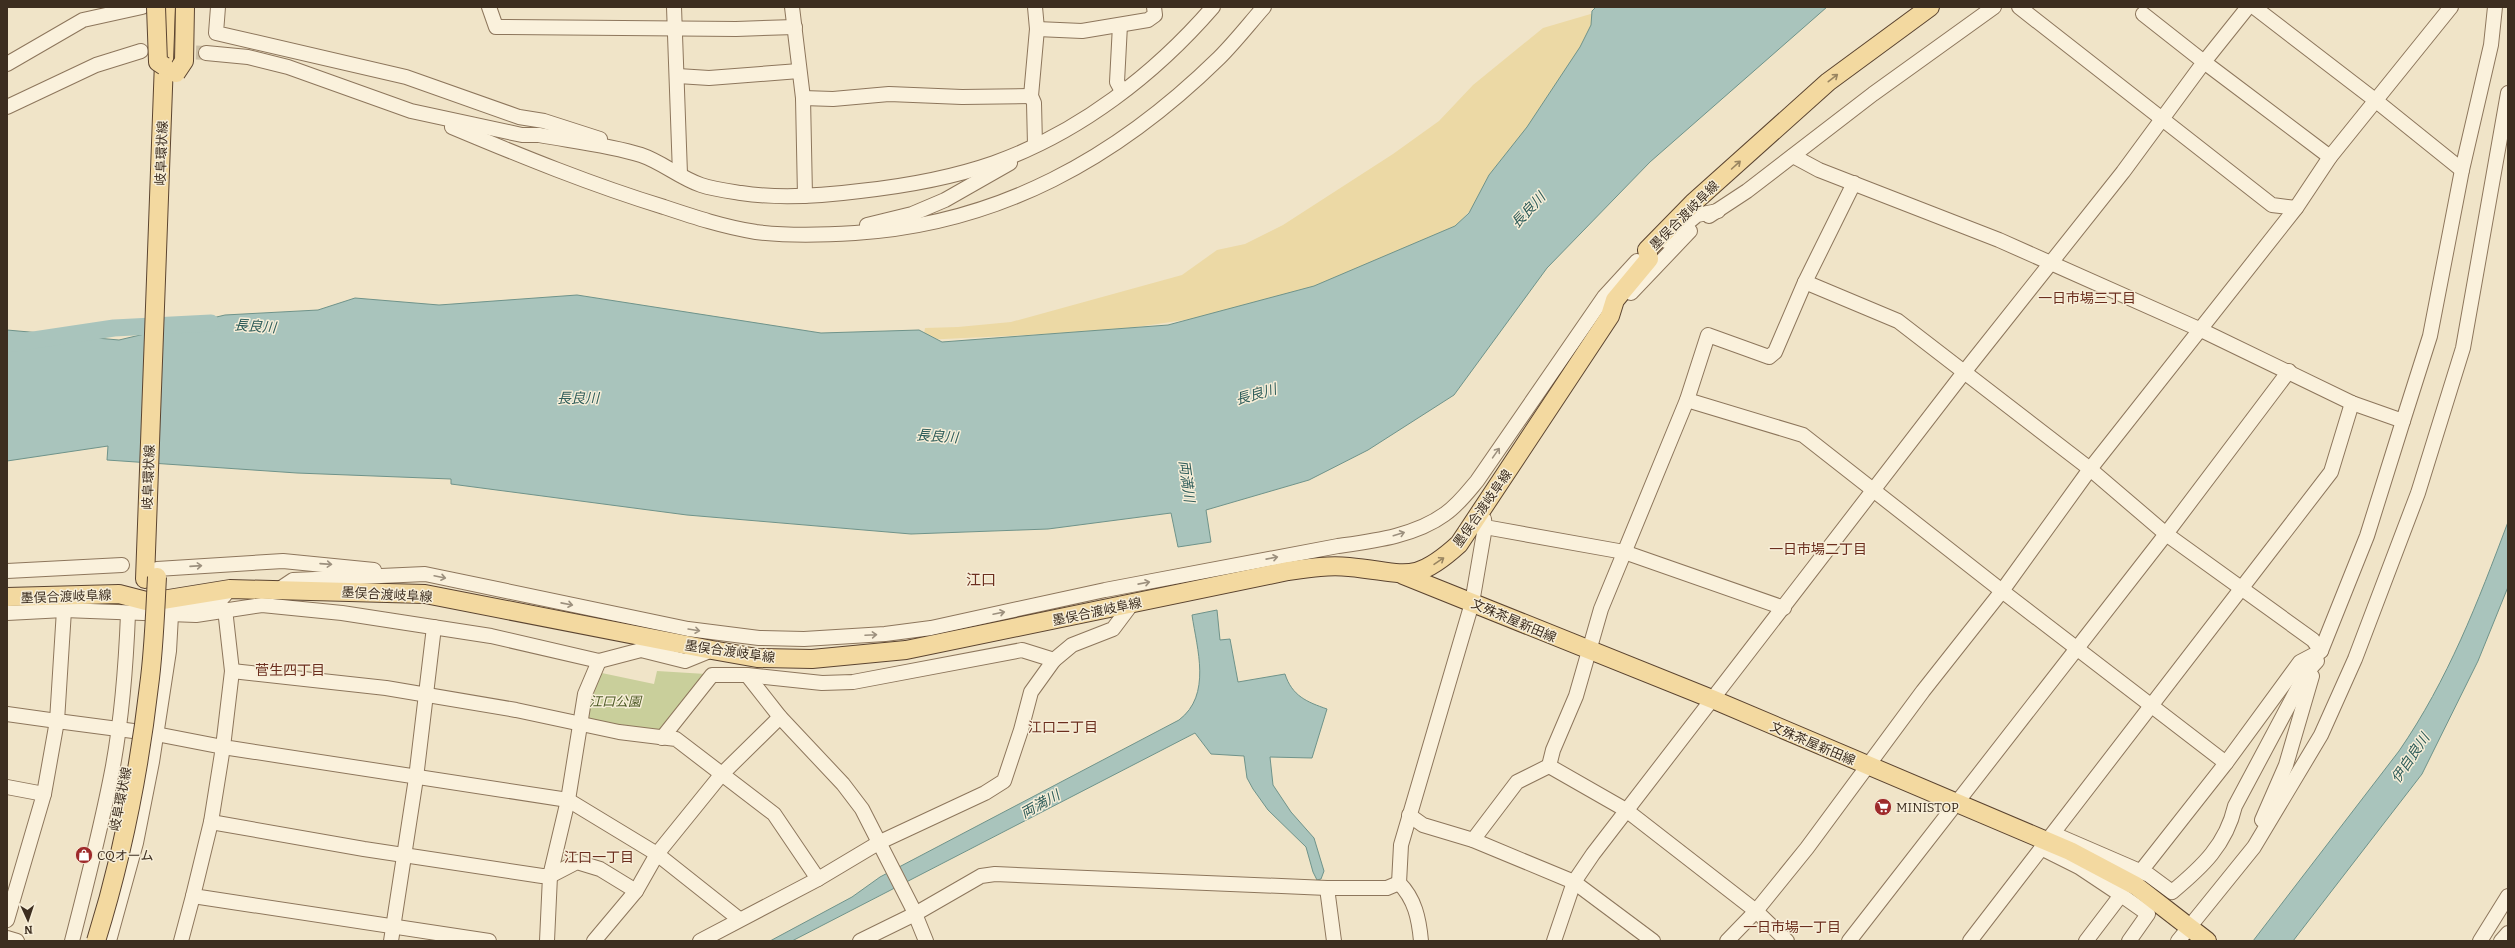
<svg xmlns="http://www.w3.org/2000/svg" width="2515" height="948" viewBox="0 0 2515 948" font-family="Bitter,'Noto Sans JP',serif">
<rect width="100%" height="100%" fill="#f0e4c8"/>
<!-- green -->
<polygon fill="#c9cf9b" points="657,671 706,674 661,732 584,720 597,672 654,684"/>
<!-- sand -->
<polygon fill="#ecd9a5" points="1594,13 1593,31 1475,205 1454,228 1350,278 1240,312 1109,331 923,340 925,328 958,327 1011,322 1182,275 1217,250 1245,244 1283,225 1393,154 1439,121 1473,85 1543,28"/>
<!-- water -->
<g fill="#a9c4bc" stroke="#6f938a">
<polygon points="1596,7 1827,7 1650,162 1547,268 1454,395 1368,450 1309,480 1206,510 1211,542 1178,547 1171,513 1048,529 911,534 687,515 451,484 451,479 297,473 107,460 108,446 7,461 7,330 119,340 225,315 318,310 355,298 439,305 577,295 821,333 919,330 942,342 1168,325 1314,286 1455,226 1469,213 1489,175 1527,127 1580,47 1591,25 1592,11"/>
<path d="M2508 522V587L2478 661 2422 774 2293 941H2253L2399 751C2448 680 2478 602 2508 522Z"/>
<path d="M1217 610 1220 640 1230 639 1238 682 1285 674C1292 696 1307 702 1327 709L1312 758 1270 757 1273 785 1291 812 1314 838 1324 871 1321 879 1317 880 1313 872 1306 847 1268 810 1253 789 1247 778 1244 756 1211 754 1195 733 792 941H770L852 897 880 877 1179 720C1212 695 1197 649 1192 615Z"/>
</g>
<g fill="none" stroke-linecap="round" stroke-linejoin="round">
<!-- river -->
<polyline stroke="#a9c4bc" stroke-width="17" points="7,344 114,328 211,323"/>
<!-- minor-tunnel -->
<polyline stroke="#ccc0a6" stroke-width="14" stroke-dasharray="14 7" stroke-linecap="butt" points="154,51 206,53"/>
<defs>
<g id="minor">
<polyline points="218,7 216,33 406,77 519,117 544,121 600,139"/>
<polyline points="489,7 496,27 736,29 795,27"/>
<polyline points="674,7 680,174"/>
<polyline points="792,7 803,98 805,196"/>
<polyline points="2019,7 2272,205 2296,208"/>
<polyline points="2248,7 2204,62 2330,157"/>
<polyline points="2254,7 2375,100 2462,170"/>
<polyline points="1120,25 1117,82 1122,91"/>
<polyline points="1037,29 1082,31 1148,20 1155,15 1154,7"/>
<path d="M206 53 248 57 288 67 411 111 522 135H539C572 141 609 145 641 155 662 162 680 178 701 185 713 189 728 191 741 193 780 199 821 196 860 191 906 186 951 178 994 163 1079 133 1155 74 1213 7"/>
<polyline points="7,64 83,20 142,7"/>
<polyline points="678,76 709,78 799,71"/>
<polyline points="803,98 833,99 889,94 962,97 1031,96"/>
<polyline points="7,107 96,65 141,51"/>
<path d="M452 127C521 156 592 185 664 207 694 217 724 227 756 232 788 236 823 235 855 233 999 224 1117 158 1219 58 1235 42 1249 24 1264 7"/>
<polyline points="1035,145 1034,103 1031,96 1037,29 1035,7"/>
<polyline points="1793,156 1819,170 1999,240 2199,329 2352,403 2403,421 2430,336 2462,170 2491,45 2495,7"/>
<polyline points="1709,216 1747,191 1873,94 1994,7"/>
<polyline points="867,225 912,214 945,200 1010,163"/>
<polyline points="1666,241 1697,215 1718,211"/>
<polyline points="1805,282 1898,321 2090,469 2166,534 2313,640 2321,651 2367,536 2403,421"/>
<polyline points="1631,293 1690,231"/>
<polyline points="1687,400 1803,435 2002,591 2226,763"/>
<polyline points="1484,519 1485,527 1624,552 1784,608"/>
<polyline points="157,569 283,561 374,570"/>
<polyline points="7,571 122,565"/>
<path d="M278 590 293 580 425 574 688 629 759 638 804 639 885 634 931 628 1105 590 1338 546C1373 541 1415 536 1445 514 1458 505 1467 493 1477 481L1604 297 1637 261"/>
<polyline points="225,609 232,671 223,747 568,800 657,854 739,919"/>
<polyline points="64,610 57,721 156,734 223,747 211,822 193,896 489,941"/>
<polyline points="7,613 64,610 196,615 262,605 342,613 491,636 599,661 641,650 685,661 712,650"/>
<polyline points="1054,660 1072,645 1113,629 1131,605"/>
<polyline points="232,671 386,688 516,710 619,732 676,739 774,814 818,879"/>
<polyline points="7,714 57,721 44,794 7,920"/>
<polyline points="662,738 712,675 747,675 780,717 843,784 862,809 913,909 926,941"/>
<polyline points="1549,766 1553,750 1576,696 1601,609 1687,400 1708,335 1769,357 1775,352 1805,282 1854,183"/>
<polyline points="1549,766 1626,810 1756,911 1787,941"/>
<polyline points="7,787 44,794"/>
<polyline points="1409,815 1423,825 1473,840 1574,882 1653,941"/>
<polyline points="2262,820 2286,765 2312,676"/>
<polyline points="211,822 364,849 542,876 550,876 577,862 600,869 636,891"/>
<path d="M2054 834 2149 875 2172 892C2202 867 2226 845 2235 806L2306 673 2317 661"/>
<polyline points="1473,840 1517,782 1549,766"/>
<polyline points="2043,849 2079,867 2121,895 2086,941"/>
<polyline points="2141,871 2226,763 2300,662 2321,651"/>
<polyline points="1327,888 1334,941"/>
<polyline points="2121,895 2148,914 2129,941"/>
<polyline points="7,938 17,941"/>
<path d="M72 941C87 883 102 825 113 766 122 716 126 665 128 614"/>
<polyline points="109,941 136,843 152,762 169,651 171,615 178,610 222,598 225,595"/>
<polyline points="181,941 193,896"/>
<polyline points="391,941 416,778 434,627"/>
<polyline points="547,941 550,876 568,800 585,694 599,661"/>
<polyline points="594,941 636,891 657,854 721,775 780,717"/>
<polyline points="700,941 818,879 880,842 985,793 1004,781 1021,730 1031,692 1054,660 1022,650 853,682 822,683 747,675"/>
<polyline points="860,941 915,914 981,876 995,874 1327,888 1387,888 1399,883"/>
<path d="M1421 941C1419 919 1415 899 1399 883L1401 845 1472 603 1485 527"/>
<polyline points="1554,941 1574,882 1593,854 1965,371 2123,172 2204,62 2143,14"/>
<polyline points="1727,941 1756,911 1807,848 1923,691 2002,591 2090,469 2296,208 2330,157 2451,7"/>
<polyline points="1849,941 2166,534 2289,371"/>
<polyline points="1970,941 2331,472 2352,403"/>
<polyline points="2178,941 2254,847 2321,735 2355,659 2418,493 2463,348 2508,93"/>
<polyline points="2480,941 2508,896"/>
<polyline points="2501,941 2508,933"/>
</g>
<g id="major">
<polyline points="1403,575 1712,699 2070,851 2136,886 2207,941"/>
<polyline points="145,579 166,7"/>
<path d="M7 597 119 594 150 602 230 589 425 594 712 650 757 658 812 659 906 650 1288 571C1309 568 1328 565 1349 567 1405 572 1413 586 1459 544L1610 316 1615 300 1649 259 1647 250 1693 203 1828 82 1930 7"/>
</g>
</defs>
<!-- minor casing -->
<use href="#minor" stroke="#8d765c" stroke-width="16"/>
<!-- major casing -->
<use href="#major" stroke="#5b4430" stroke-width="20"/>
<!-- minor -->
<use href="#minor" stroke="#faf1dc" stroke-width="14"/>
<!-- major -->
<use href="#major" stroke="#f3d9a0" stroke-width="18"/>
<defs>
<g id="major-bridge">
<polyline points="156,7 158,62 164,66"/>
<polyline points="176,73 184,61 185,7"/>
<path d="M96 941C122 858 139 772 149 686 154 650 155 613 157 577"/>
</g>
</defs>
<!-- major-bridge casing -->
<use href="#major-bridge" stroke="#5b4430" stroke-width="20" stroke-linecap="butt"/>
<!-- major-bridge -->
<use href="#major-bridge" stroke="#f3d9a0" stroke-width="18"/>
</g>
<!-- one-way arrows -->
<defs><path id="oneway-shaft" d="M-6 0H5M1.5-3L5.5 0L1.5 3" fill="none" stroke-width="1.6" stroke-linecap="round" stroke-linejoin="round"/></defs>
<g stroke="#988460">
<use href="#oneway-shaft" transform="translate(1833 78) rotate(-38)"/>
<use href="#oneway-shaft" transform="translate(1736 165) rotate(-42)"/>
<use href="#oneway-shaft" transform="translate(1439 561) rotate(-34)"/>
</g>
<g stroke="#9c907e">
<use href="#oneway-shaft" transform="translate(1496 453) rotate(-55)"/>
<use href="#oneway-shaft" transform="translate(1399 534) rotate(-17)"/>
<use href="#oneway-shaft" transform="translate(1272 558) rotate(-11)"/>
<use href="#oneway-shaft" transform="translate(326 564) rotate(4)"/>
<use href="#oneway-shaft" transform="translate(196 566) rotate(-4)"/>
<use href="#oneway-shaft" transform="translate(440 577) rotate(12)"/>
<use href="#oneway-shaft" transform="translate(1144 583) rotate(-11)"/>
<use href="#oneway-shaft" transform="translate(567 604) rotate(11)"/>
<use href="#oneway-shaft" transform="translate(999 613) rotate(-12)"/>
<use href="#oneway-shaft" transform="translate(694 630) rotate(9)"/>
<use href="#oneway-shaft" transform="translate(871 635) rotate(-3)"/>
</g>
<!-- icons -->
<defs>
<symbol id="supermarket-disc" viewBox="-11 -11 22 22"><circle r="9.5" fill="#9e2a2b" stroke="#f7eed8"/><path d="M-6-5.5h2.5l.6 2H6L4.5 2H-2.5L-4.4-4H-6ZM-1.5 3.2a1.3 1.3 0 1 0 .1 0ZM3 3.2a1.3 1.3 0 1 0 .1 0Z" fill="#fff"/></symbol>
<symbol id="shop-disc" viewBox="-11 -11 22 22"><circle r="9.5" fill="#9e2a2b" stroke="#f7eed8"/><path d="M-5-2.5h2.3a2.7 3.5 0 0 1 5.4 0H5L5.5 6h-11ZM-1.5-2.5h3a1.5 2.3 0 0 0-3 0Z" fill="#fff"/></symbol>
</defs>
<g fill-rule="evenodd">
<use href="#supermarket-disc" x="1873" y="797" width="20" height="20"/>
<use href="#shop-disc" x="74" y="845" width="20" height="20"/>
</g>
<g text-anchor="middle" stroke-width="3" stroke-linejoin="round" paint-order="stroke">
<!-- street labels -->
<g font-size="13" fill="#3d2e20" stroke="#f7eed8">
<text transform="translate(161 153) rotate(-88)" y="5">岐阜環状線</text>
<text transform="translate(1684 215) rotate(-45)" y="5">墨俣合渡岐阜線</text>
<text transform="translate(148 477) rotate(-88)" y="5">岐阜環状線</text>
<text transform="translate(1482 508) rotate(-55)" y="5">墨俣合渡岐阜線</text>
<text transform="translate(387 594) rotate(3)" y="5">墨俣合渡岐阜線</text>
<text transform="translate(66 596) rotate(-2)" y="5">墨俣合渡岐阜線</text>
<text transform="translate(1097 611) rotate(-12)" y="5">墨俣合渡岐阜線</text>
<text transform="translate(1514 620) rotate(23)" y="5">文殊茶屋新田線</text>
<text transform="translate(730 651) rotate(8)" y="5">墨俣合渡岐阜線</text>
<text transform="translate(1813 743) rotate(23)" y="5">文殊茶屋新田線</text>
<text transform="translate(120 799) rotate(-79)" y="5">岐阜環状線</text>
</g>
<!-- park labels -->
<g font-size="13" font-style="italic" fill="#4d5a26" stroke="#f7eed8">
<text x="615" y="706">江口公園</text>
</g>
<!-- poi labels -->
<g font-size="13" fill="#3d2e20" stroke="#f7eed8" text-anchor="start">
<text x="1896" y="812">MINISTOP</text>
<text x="97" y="860">CQオーム</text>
</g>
<!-- water labels -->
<g font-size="14" font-style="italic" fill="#2f5d5a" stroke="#f7eed8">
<text transform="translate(1528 210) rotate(-47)" y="5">長良川</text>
<text transform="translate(255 326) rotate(4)" y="5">長良川</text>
<text transform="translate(1256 394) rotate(-16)" y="5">長良川</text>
<text x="578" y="403">長良川</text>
<text transform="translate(937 436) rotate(4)" y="5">長良川</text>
<text transform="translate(1187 481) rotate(82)" y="5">両満川</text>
<text transform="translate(2410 758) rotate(-56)" y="5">伊自良川</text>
<text transform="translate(1040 804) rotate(-29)" y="5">両満川</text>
</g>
<!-- neighbourhood labels -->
<g font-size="14" fill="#6b2e1e" stroke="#f7eed8">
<text x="2087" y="303">一日市場三丁目</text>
<text x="1818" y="554">一日市場二丁目</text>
<text x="290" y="675">菅生四丁目</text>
<text x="1063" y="732">江口二丁目</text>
<text x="599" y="862">江口一丁目</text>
<text x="1792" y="932">一日市場一丁目</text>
</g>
<!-- quarter labels -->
<g font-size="15" fill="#6b2e1e" stroke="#f7eed8">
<text x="981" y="585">江口</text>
</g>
</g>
<!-- border -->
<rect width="2515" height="948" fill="none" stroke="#3d2e20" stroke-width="16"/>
<!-- north arrow -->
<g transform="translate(28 920) rotate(177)" stroke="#f7eed8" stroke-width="3" paint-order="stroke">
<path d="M0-3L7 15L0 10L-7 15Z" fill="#3d2e20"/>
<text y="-6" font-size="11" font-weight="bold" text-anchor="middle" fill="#3d2e20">N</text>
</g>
</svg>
